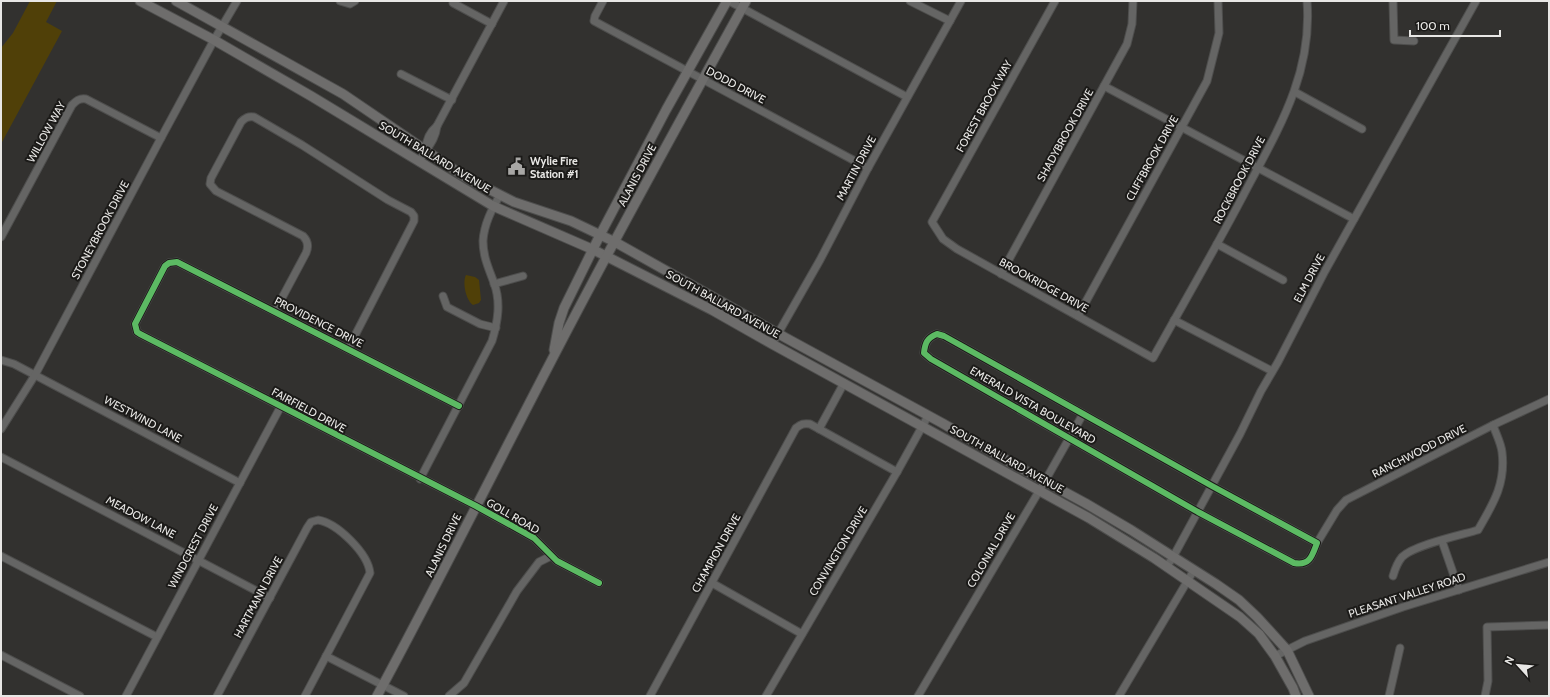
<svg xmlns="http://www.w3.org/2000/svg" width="1550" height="697" viewBox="0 0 1550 697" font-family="Cabin,sans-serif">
<rect width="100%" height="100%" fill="#32312f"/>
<!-- green -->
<g fill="#504008">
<polygon points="30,1 57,1 46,22 62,31 1,144 1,48 13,33"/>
<path d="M466 275 475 277 479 280 481 300 479 303 473 305C466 301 462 282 466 275Z"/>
</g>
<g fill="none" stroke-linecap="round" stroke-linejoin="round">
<defs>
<g id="minor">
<polyline points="340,1 350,4 355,1"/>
<polyline points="603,1 595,16 594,21 868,168"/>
<polyline points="729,1 907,97"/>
<polyline points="910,1 950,21"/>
<path d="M1055 1 932 222 943 239 957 249 1153 358C1183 304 1214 251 1243 196 1276 133 1313 76 1307 1"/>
<polyline points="1393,1 1394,40 1414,41"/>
<polyline points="453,3 492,24"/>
<polyline points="401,74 452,100"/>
<polyline points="1104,86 1354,219"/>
<polyline points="1295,92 1362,129"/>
<path d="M426 149C426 139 430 132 437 126L504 1"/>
<path d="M419 162C426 148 435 142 437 126"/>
<path d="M1 237 72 105C76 101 79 98 86 99L161 138"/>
<polyline points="1217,244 1283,280"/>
<polyline points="1001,274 1127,44 1132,24 1133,1"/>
<polyline points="494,284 523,276"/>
<polyline points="443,296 447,307 480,324 496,328"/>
<path d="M275 311 306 253C309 246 308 241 303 236L216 191 210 184 211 178 241 122C245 118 248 116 254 117L302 145 388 200 411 212 414 216V221L348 349"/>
<polyline points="1078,316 1207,81 1219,33 1218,1"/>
<polyline points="1174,320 1272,371"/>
<path d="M937 334 944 336 1212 486 1317 543C1312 556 1310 566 1294 563L1198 512 931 359 924 353C925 343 927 338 937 334Z"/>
<polyline points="772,344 820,260 868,168 961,1"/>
<polyline points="1,360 14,364 240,483"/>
<polyline points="459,406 177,262 169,263 165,266 135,324 137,332 140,334 476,506 534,538 557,561 599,583"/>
<polyline points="1,429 35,375 161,138 214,40 237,1"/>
<polyline points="819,429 844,383"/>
<polyline points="1,457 270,598"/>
<path d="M420 479 492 341C498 321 501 302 494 283 489 269 483 257 483 241 484 224 492 209 500 195"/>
<polyline points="1442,541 1459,590"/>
<polyline points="1317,543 1337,510 1346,500 1493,425 1549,399"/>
<polyline points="1,556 157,637"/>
<polyline points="1166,567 1172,559 1240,434 1261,391 1278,362 1325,271 1476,1"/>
<path d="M1393 576C1395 569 1397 563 1402 557 1414 545 1461 535 1478 530 1493 504 1506 484 1502 452 1501 443 1496 434 1493 425"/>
<polyline points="712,583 802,634"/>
<polyline points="1,655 80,696"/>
<polyline points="326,656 404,696"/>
<polyline points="1275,656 1305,641 1403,607 1549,562"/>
<polyline points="126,696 281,406"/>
<path d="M217 696 307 528 311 522 318 520C337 523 368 553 370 573L305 696"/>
<polyline points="449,696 464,683 517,591 539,562 551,556"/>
<path d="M650 696 796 428C801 424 804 423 810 424L897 472"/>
<polyline points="766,696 897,472 928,416"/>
<polyline points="918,696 1045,481 1083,414"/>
<polyline points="1119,696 1194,570"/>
<polyline points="1389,696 1400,648"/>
<polyline points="1485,696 1488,681 1487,627 1549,625"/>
</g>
<g id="major">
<polyline points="140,1 214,40 311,96 493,206 594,250 712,310 772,344 1089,518 1154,558 1240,617 1259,634 1275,656 1293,688 1296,696"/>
<polyline points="176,1 343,94 465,177 514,202 571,221 615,242 786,338 942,423 1013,464 1085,503 1131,530 1216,584 1239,600 1257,617 1287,650 1309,696"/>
<polyline points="554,350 559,323 564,308 600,235 666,110 727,1"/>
<path d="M377 696C450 561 517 424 589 289 640 193 693 97 746 1"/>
</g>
</defs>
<!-- minor casing -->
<use href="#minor" stroke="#4e4e4d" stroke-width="9"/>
<!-- major casing -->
<use href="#major" stroke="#4e4e4d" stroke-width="11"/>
<!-- minor -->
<use href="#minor" stroke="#656564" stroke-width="7"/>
<!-- major -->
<use href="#major" stroke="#6e6d6c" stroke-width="9"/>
<defs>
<g id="cycleway">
<path d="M937 334 944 336 1212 486 1317 543C1312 556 1310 566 1294 563L1198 512 931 359 924 353C925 343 927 338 937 334Z"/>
<polyline points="459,406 177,262 169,263 165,266 135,324 137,332 140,334 476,506 534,538 557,561 599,583"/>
</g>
</defs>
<!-- cycleway casing -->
<use href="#cycleway" stroke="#1b1a18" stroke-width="8"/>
<!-- cycleway -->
<use href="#cycleway" stroke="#5cba63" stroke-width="6"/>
</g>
<!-- icons -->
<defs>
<symbol id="civic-bare" viewBox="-9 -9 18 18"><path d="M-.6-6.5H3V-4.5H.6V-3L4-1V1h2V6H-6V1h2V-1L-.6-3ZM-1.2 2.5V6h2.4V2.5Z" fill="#a8a7a5" stroke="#1b1a18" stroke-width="2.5" paint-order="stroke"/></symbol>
</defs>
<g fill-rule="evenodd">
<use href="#civic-bare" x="504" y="154" width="25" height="25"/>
</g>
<g text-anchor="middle" stroke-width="4" stroke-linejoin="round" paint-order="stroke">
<!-- street labels -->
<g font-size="11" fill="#e8e7e5" stroke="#1b1a18">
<text transform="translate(736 85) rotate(28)" y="4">DODD DRIVE</text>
<text transform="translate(984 106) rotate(-61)" y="4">FOREST BROOK WAY</text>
<text transform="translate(46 132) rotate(-61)" y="4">WILLOW WAY</text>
<text transform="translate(1065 135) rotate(-61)" y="4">SHADYBROOK DRIVE</text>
<text transform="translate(435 157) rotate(31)" y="4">SOUTH BALLARD AVENUE</text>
<text transform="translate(1152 158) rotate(-61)" y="4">CLIFFBROOK DRIVE</text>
<text transform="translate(856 168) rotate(-62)" y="4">MARTIN DRIVE</text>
<text transform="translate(637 175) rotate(-62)" y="4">ALANIS DRIVE</text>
<text transform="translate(1239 180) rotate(-62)" y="4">ROCKBROOK DRIVE</text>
<text transform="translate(100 230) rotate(-62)" y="4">STONEYBROOK DRIVE</text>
<text transform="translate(1309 278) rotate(-62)" y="4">ELM DRIVE</text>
<text transform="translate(1044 285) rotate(29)" y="4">BROOKRIDGE DRIVE</text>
<text transform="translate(723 304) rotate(29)" y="4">SOUTH BALLARD AVENUE</text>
<text transform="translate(319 322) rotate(27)" y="4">PROVIDENCE DRIVE</text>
<text transform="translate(1033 405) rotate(30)" y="4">EMERALD VISTA BOULEVARD</text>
<text transform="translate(309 410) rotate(28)" y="4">FAIRFIELD DRIVE</text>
<text transform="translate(143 419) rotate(28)" y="4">WESTWIND LANE</text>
<text transform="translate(1419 451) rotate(-27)" y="4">RANCHWOOD DRIVE</text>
<text transform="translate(1007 459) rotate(29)" y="4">SOUTH BALLARD AVENUE</text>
<text transform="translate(513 516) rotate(30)" y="4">GOLL ROAD</text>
<text transform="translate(141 517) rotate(28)" y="4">MEADOW LANE</text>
<text transform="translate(443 545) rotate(-64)" y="4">ALANIS DRIVE</text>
<text transform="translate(193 546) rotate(-62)" y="4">WINDCREST DRIVE</text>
<text transform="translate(991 550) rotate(-60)" y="4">COLONIAL DRIVE</text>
<text transform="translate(838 551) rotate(-59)" y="4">CONVINGTON DRIVE</text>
<text transform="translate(716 553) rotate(-61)" y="4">CHAMPION DRIVE</text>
<text transform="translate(1407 595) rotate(-18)" y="4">PLEASANT VALLEY ROAD</text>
<text transform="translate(258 597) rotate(-62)" y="4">HARTMANN DRIVE</text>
</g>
<!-- poi labels -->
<g font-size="11" font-weight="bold" fill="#e8e7e5" stroke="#1b1a18" text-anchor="start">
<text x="530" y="165">Wylie Fire<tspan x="530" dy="13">Station #1</tspan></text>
</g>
</g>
<!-- border -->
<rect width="1550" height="697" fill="none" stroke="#e8e7e5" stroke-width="4"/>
<!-- north arrow -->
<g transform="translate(1518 665) rotate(297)" stroke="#1b1a18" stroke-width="3" paint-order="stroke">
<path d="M0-3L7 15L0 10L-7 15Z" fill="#e8e7e5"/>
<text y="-6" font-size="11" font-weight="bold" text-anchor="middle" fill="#e8e7e5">N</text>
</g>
<!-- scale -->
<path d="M1410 30v6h90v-6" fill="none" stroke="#e8e7e5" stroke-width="2"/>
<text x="1416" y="30" font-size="12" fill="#e8e7e5" stroke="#1b1a18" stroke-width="3" paint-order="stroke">100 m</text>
</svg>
